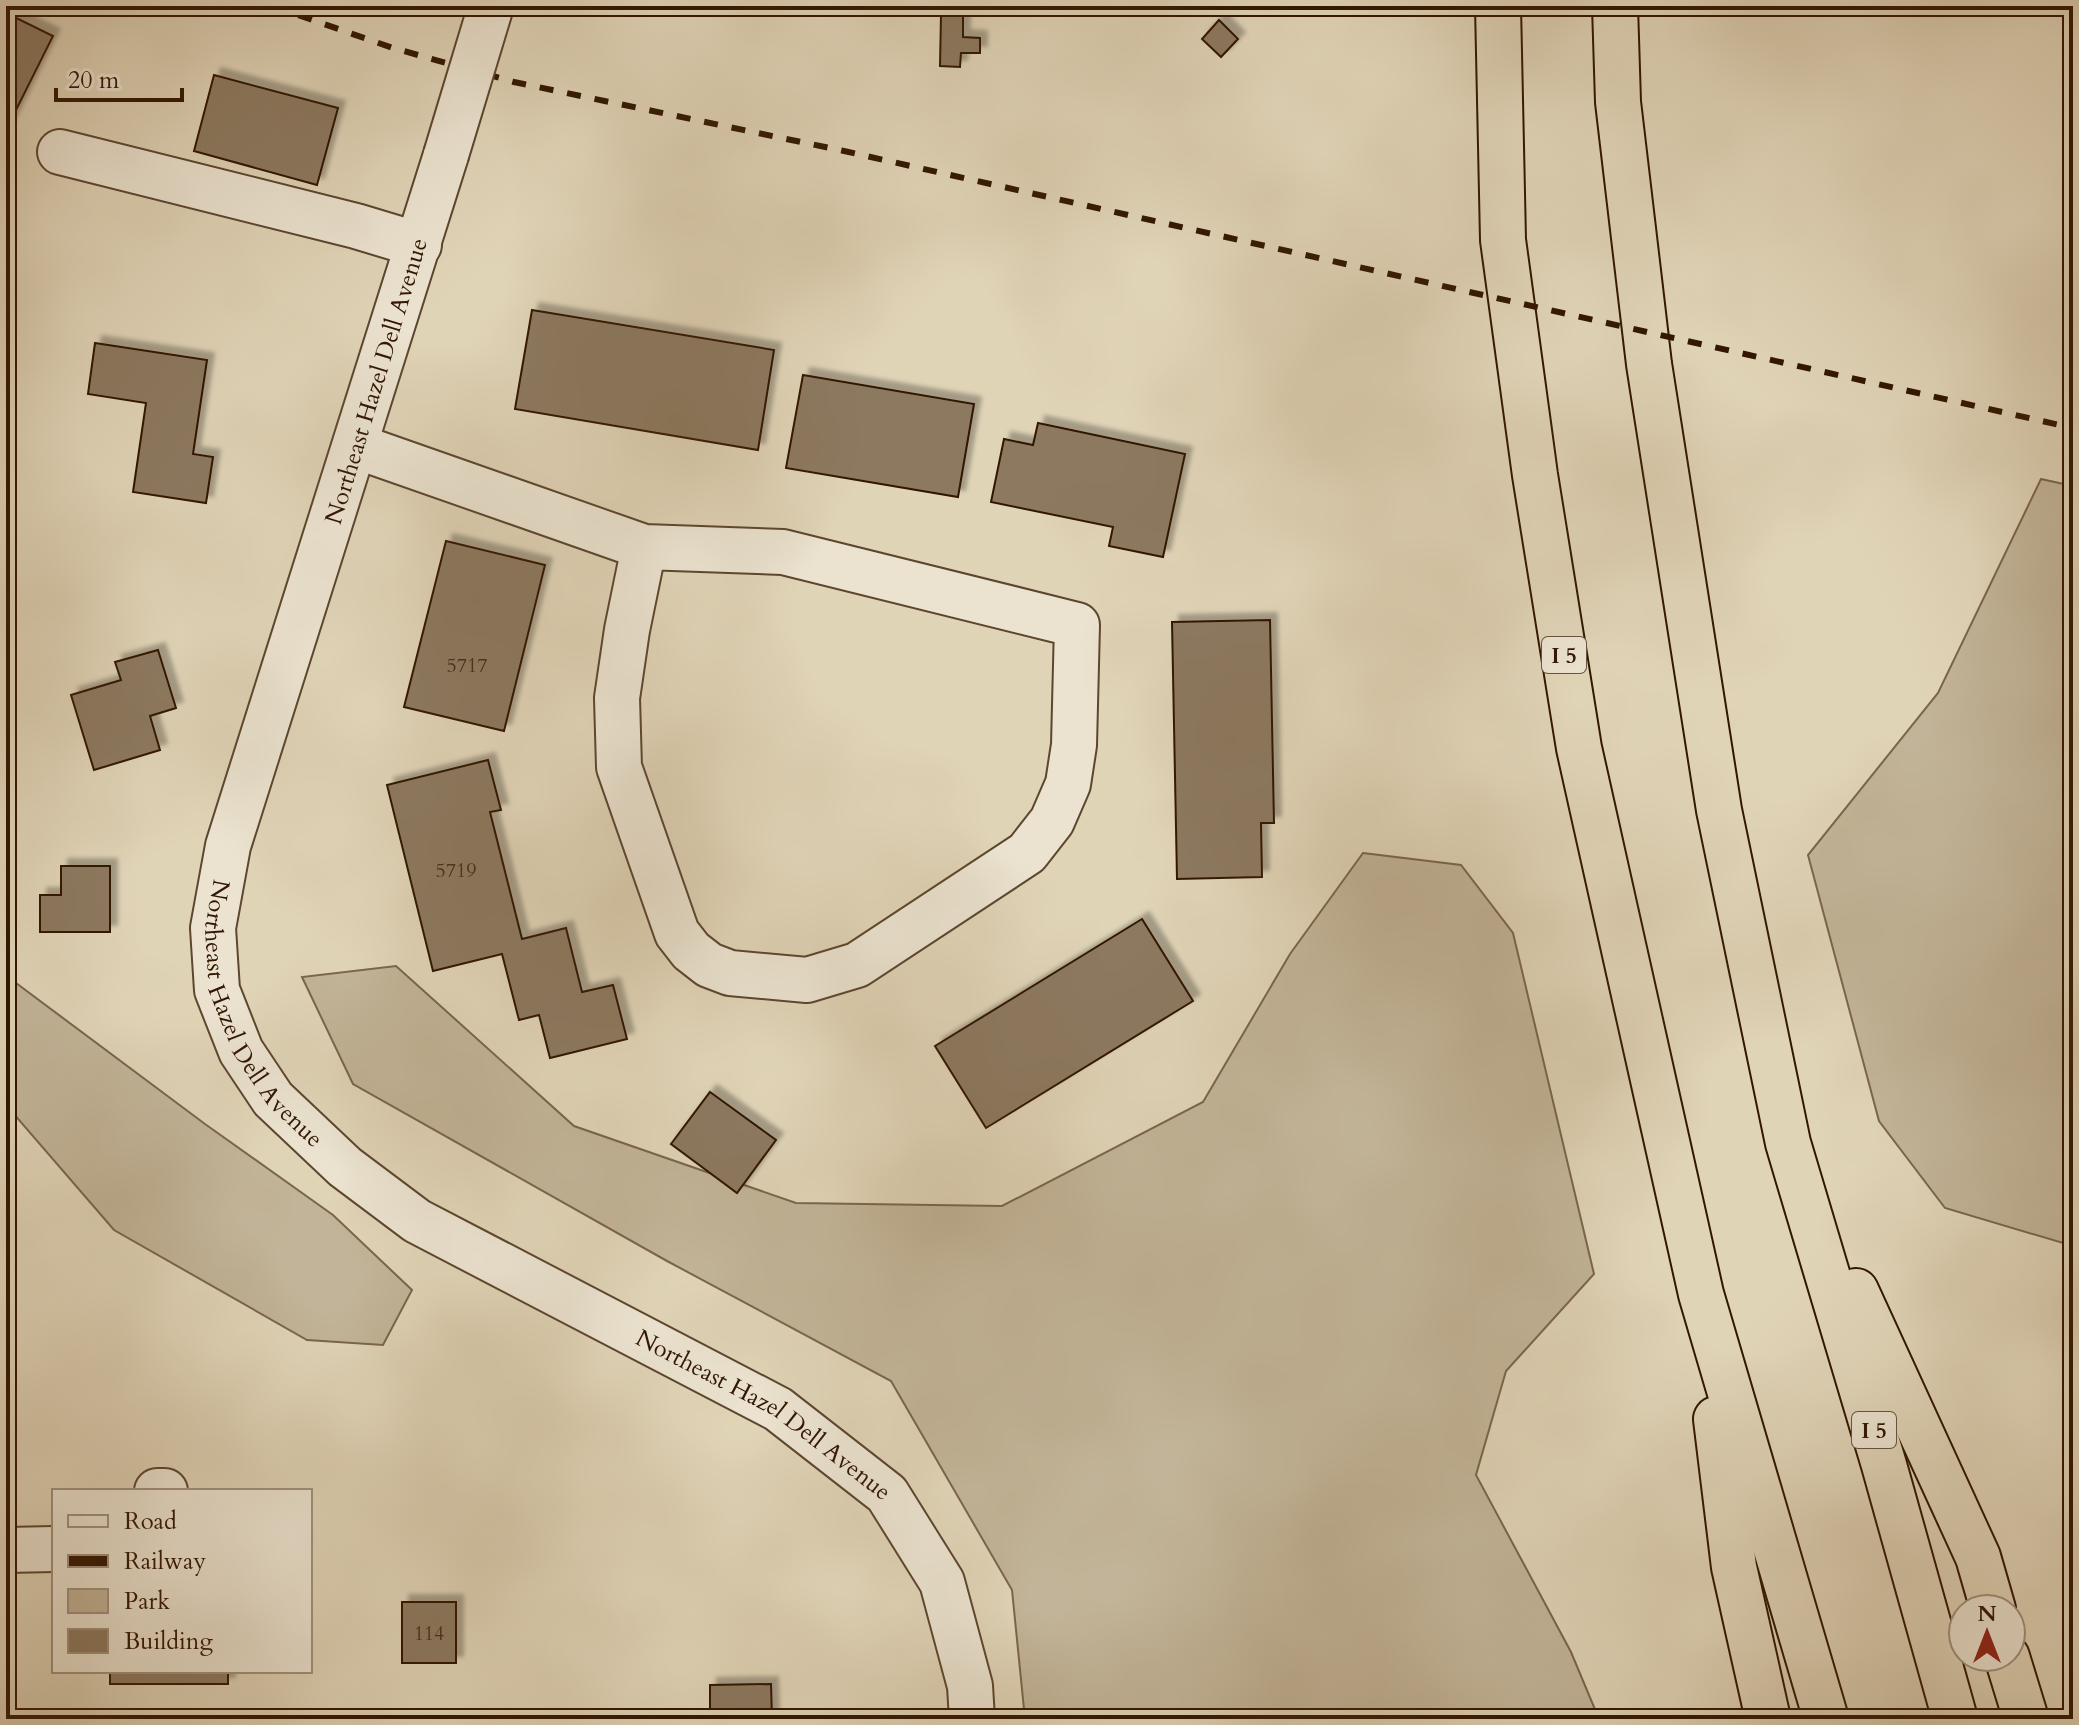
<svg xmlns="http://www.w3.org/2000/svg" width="2079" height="1725" viewBox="0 0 2079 1725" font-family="Cardo,serif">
<defs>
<filter id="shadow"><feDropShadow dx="7" dy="-7" stdDeviation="2" flood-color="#0004"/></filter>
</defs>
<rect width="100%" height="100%" fill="#e0d4b7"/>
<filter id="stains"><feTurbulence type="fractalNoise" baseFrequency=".0025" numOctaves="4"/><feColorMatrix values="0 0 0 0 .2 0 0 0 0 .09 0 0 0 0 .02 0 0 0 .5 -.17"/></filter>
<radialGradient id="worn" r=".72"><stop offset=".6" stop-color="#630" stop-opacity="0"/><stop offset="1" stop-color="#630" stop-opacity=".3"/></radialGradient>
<!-- green -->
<g fill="#c2b498" stroke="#7a654d" stroke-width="2">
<polygon points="2041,479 2073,486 2073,1246 1945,1208 1879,1121 1808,855 1938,693"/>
<polygon points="1363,853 1461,865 1513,933 1594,1274 1506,1371 1476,1475 1571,1652 1599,1719 1025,1719 1012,1590 891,1381 667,1261 353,1084 302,977 396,966 574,1126 796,1203 1002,1206 1203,1102 1290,954"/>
<polygon points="6,949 12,980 205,1124 333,1215 412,1290 383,1345 307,1340 114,1230 6,1105"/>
</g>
<!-- building -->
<g fill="#8c7960" stroke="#311602" stroke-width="2" filter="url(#shadow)">
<polygon points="6,13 53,36 6,130"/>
<polygon points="941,15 963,15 963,37 980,38 980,53 961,53 960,67 940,66"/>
<polygon points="1219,20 1238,39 1221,57 1202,39"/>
<polygon points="214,75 338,108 317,185 194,151"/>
<polygon points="532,310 774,350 758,450 515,409"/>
<polygon points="95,343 207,360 193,454 213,457 206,503 133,492 146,403 88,394"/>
<polygon points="803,375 974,404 958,497 786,468"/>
<polygon points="1038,423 1185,454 1163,557 1109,546 1113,527 991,502 1004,439 1033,445"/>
<polygon points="446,541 545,565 504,731 404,707"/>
<polygon points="1270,620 1274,823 1261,823 1262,877 1177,879 1172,622"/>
<polygon points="158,650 176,708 150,716 160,750 94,770 71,695 121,680 115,662"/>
<polygon points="488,760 501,810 490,812 522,939 566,928 582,992 613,985 627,1039 550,1058 539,1015 519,1020 502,954 433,971 387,785"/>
<polygon points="61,866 110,866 110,932 40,932 40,895 61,895"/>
<polygon points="1142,919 1193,1001 986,1128 935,1046"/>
<polygon points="710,1092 776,1140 737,1193 671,1144"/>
<rect x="402" y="1602" width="54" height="61"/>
<rect x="110" y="1671" width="118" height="13"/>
<polygon points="771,1684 772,1719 710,1719 710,1685"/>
</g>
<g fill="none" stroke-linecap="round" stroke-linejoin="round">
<defs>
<g id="minor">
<polyline points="60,152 356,226 419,245"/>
<path id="s1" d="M446 155 228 846 213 928 217 990 241 1051 273 1099 345 1167 417 1221 778 1409 887 1494 942 1582 970 1686 972 1719"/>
<polyline points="356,446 644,547 783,552 1077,625 1074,745 1068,784 1052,821 1027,853 857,965 807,980 730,973 709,965 691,951 677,933 619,767 617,698 627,630 644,547"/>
<polyline points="157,1491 165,1491"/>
<polyline points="6,1550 54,1549"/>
</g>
<g id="highway">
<polyline points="1498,6 1503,240 1535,475 1579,748 1701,1294 1826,1719"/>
<polyline points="1615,6 1618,102 1649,364 1719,810 1788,1143 1884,1465 1955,1719"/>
<polyline points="1856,1291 1978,1557 1993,1609"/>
<polyline points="1716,1419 1734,1567 1768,1719"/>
<polyline points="2007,1657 2026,1719"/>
</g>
</defs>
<!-- minor casing -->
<use href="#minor" stroke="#5d462f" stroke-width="48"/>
<!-- highway casing -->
<use href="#highway" stroke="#311602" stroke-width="48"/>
<!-- minor -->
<use href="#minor" stroke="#ebe3d0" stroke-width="44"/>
<!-- highway -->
<use href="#highway" stroke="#e0d4b7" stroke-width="44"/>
<!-- rail -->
<polyline stroke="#311602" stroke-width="6" stroke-dasharray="14 14" stroke-linecap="butt" points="272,6 393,48 514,82 844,151 2073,428"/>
<defs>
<polyline id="minor-bridge" points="446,155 491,6"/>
</defs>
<!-- minor-bridge casing -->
<use href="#minor-bridge" stroke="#5d462f" stroke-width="48" stroke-linecap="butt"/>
<!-- minor-bridge -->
<use href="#minor-bridge" stroke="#ebe3d0" stroke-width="44"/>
</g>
<g text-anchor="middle" stroke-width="8" stroke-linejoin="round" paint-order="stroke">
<!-- number labels -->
<g font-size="20" fill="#482f1a">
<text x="467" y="672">5717</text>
<text x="456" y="877">5719</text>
<text x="429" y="1640">114</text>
</g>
<!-- shield labels -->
<g fill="#ebe3d0" stroke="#695440" stroke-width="2">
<rect x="1542" y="637" width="44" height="36" rx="6"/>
<rect x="1852" y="1412" width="44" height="36" rx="6"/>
</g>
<g font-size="22" font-weight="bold" fill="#311602">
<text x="1564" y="663">I 5</text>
<text x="1874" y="1438">I 5</text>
</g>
<!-- street labels -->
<g font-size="24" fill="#311602" stroke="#ebe3d0">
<text transform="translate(376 381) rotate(-73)" y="8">Northeast Hazel Dell Avenue</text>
<text dy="8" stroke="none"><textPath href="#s1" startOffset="908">Northeast Hazel Dell Avenue</textPath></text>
<text dy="8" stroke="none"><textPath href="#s1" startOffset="1580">Northeast Hazel Dell Avenue</textPath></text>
</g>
</g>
<!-- margin -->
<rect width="2079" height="1725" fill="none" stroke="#e0d4b7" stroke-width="32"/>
<rect x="8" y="8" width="2063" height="1709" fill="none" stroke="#311602" stroke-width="4"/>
<rect x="16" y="16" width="2047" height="1693" fill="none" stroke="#311602" stroke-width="2"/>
<!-- legend -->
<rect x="52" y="1489" width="260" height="184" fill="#ebe3d0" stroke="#a1917e" stroke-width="2"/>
<rect x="68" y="1515" width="40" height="12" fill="#ebe3d0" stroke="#a1917e" stroke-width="2"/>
<text x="124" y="1529" font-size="24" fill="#311602">Road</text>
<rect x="68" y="1555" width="40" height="12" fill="#311602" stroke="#a1917e" stroke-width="2"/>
<text x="124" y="1569" font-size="24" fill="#311602">Railway</text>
<rect x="68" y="1589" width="40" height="24" fill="#c2b498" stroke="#a1917e" stroke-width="2"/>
<text x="124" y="1609" font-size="24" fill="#311602">Park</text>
<rect x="68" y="1629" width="40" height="24" fill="#8c7960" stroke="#a1917e" stroke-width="2"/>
<text x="124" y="1649" font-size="24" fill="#311602">Building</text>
<!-- north arrow -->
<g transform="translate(1987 1633)"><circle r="38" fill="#ebe3d0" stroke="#a1917e" stroke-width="2"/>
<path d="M0-6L14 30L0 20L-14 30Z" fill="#8f2418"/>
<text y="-12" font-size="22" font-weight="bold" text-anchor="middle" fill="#311602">N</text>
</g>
<!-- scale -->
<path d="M56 88v12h126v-12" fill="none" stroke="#311602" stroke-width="4"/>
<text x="68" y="88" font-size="24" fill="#311602" stroke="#ebe3d0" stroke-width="6" paint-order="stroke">20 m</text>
<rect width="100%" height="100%" filter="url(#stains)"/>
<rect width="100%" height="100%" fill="url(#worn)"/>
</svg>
